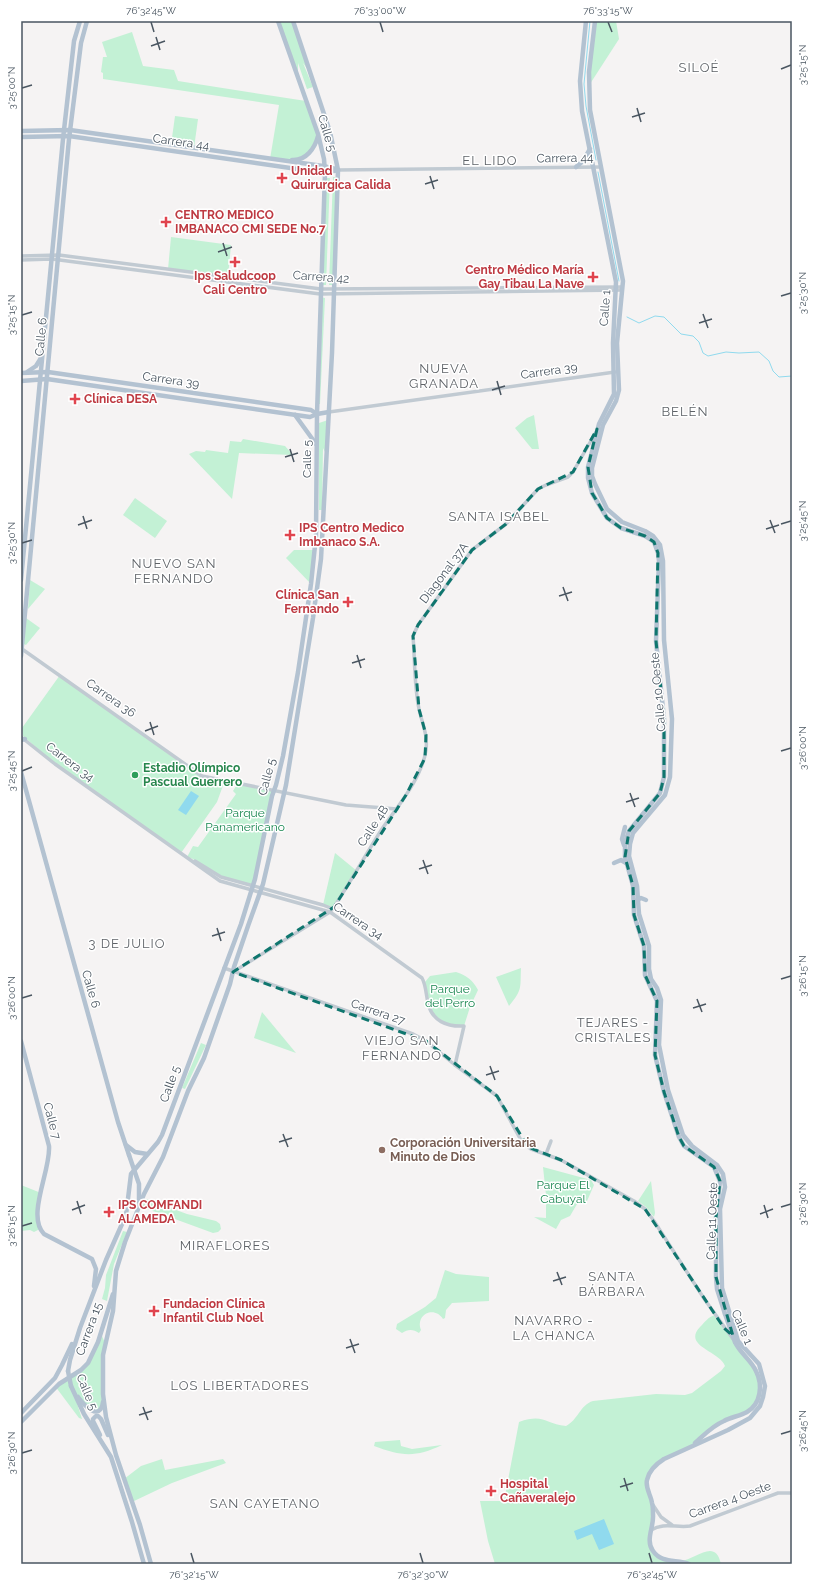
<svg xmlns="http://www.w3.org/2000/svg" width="813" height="1585" viewBox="0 0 813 1585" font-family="Raleway,sans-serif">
<rect width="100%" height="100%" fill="#f5f3f3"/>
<!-- green -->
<g fill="#c3f1d5">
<polygon points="278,21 293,21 308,70 303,63 313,87 307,89 298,63 298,76"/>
<polygon points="595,21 616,21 619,39 588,87"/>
<polygon points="132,32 143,66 174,70 178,81 306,101 318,134 310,152 295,160 270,159 279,105 103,79 103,73 101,72 103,57 107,57 102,42"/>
<polygon points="175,116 198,119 194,148 171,145"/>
<polygon points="333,177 338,177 334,285 329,285"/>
<polygon points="325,178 330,178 326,285 321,285"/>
<polygon points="171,237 231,245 228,277 168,269"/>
<polygon points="320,297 325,298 320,404 318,404"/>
<polygon points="534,415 539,449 532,449 515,428 527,418"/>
<polygon points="328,420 326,454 323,448 322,510 319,510 319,423"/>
<polygon points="243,439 285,446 293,455 239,453 232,499 189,454 196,451 205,452 206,450 228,453 230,441 241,442"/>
<polygon points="135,498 167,521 155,538 123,515"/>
<polygon points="294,550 314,550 311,584 286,558"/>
<polygon points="30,580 45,589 28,609"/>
<polygon points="26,618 40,628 26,645 24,644"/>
<polygon points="60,675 202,775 225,780 217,802 181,853 55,764 23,736 22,728"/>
<polygon points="238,783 274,791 253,886 215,875 193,859 187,857 193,846 198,847 236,794 233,791"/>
<polygon points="335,853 357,871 333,909 323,905"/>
<path d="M521 968C520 988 523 989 509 1006L496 977Z"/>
<path d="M456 972C466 975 473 980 478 990L470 1007 464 1026 448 1025 432 1014 425 982 430 976Z"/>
<polygon points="262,1012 296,1053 254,1038"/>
<polygon points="201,1043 206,1045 185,1089 182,1088"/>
<polygon points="543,1167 591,1180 594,1185 587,1201 580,1199 570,1216 561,1220 556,1229 534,1217 546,1218 546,1195"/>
<polygon points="651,1181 655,1213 654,1217 646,1207 638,1201"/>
<polygon points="21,1185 41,1193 37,1212 40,1229 34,1232 30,1230 21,1231"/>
<polygon points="146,1199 187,1214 216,1221 220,1224 221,1229 218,1232 213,1233 142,1207"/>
<polygon points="123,1231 127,1232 114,1264 107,1301 102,1299 105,1288 106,1275"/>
<path d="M445 1270 456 1274 489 1277V1301L452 1303 446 1310 445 1318 443 1319C434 1305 415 1315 421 1330L419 1333C413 1329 408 1329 402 1333L396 1329 397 1324 425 1307 436 1298Z"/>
<path d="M715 1315 757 1373 760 1392 751 1410 723 1421 689 1447 657 1463 647 1480 652 1503 650 1542 658 1556C664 1558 673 1561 680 1561 696 1560 715 1537 721 1564H495L488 1541 480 1501H504L519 1422C544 1413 545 1424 566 1426 578 1420 580 1405 593 1401L656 1394 685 1395 692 1393 721 1371 725 1366C720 1351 682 1346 700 1327 705 1322 708 1317 715 1315Z"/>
<polygon points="102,1336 105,1343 103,1404 96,1412 74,1394 82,1419 79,1418 55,1386 85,1367"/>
<path d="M400 1440 401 1446 412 1449 442 1445C415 1458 401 1456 374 1446L375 1442Z"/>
<polygon points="162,1459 165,1470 223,1459 226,1463 172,1483 132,1502 124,1479 141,1466"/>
</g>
<!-- water -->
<g fill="#90daee">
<polygon points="191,791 199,796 186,815 178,810"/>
<polygon points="604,1519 614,1544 599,1550 592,1534 577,1540 574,1531"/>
</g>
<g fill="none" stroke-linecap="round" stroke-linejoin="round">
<!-- stream -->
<g stroke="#90daee" stroke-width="1">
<polyline points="590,21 584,84 586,106 596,160"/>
<polyline points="598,172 619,281"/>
<polyline points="627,317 639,323 655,316 664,317 681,334 693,336 699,342 703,353 708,356 726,352 739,353 759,352 769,361 773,371 779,377 792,376"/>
</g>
<!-- minor -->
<g stroke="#c1cad2" stroke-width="3.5">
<polyline points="338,170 601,167"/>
<polyline points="21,256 59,255 321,289 622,287"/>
<polyline points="21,260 52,259 320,294 622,290"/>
<polyline points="329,412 615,372"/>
<polyline points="22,649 202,776 346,805 397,809"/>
<path d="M21 737 55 764 220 881 330 912 422 978C426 985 426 995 428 1003 432 1021 447 1027 464 1026L455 1065"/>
<polyline points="195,861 221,877 323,905 333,909"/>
<polyline points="224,968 413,1034 426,1041 455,1065 497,1096 522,1142 531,1149 561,1160 634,1201 645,1209 654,1221 705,1300 733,1339"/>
<path d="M233 972 330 912 334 907C351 881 366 854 382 829 397 807 422 778 426 750 428 735 422 723 419 709 414 685 415 660 413 636L418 625 472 550 506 524 538 489 546 485 568 477 573 472 596 432"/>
<polyline points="546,1154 551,1141"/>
<polyline points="653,1505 661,1517 672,1525"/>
<path d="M651 1530C664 1522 676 1528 690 1526L778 1493H792"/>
</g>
<!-- major -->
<g stroke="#b3c2d1" stroke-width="4.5">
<polyline points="586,21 580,81 582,111 616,282 613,343 614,394 599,424 588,467 588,478 592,493 607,518 621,528 645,536 654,542 658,553 659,561 656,641 664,719 664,777 660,793 629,831 625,843 625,857 633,886 634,915 644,946 645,975 657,1001 655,1055 664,1092 679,1137 684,1146 714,1167 720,1181 716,1217 716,1277 717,1289 725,1314"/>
<path d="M595 21 589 72 590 110 623 281 617 343 619 390 616 401 603 425 592 468V476L595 484 607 509 622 522 645 531 653 536 660 545 663 561 664 640 672 719 670 777 665 795 633 833 630 844 629 856 637 886 639 914 649 946V969L651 979 657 988 661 1000 659 1045 668 1090 683 1135 692 1146 717 1165 723 1174 725 1187 720 1209 722 1288 738 1341 759 1364 765 1386 763 1397 760 1406 750 1418 728 1430 664 1459C656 1464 649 1470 647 1480 645 1488 651 1495 652 1503 653 1507 653 1511 653 1515 654 1527 645 1540 653 1551 662 1564 677 1559 689 1564"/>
<polyline points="21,131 70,130 323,166 336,169"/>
<polyline points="21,137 69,136 325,173 338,170"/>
<path d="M292 160C306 161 315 148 318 136"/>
<polyline points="576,167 583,161 590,149"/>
<polyline points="27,372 36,366 41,358"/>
<polyline points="21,373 48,372 311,410 317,414"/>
<polyline points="21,381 47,379 310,417 317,414 329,412"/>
<polyline points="295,415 316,444"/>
<polyline points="21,580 63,139 74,41 80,21"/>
<polyline points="21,656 69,139 81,43 87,21"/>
<polyline points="21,740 25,739"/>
<polyline points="21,772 118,1122 129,1155"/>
<polyline points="624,845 622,839 625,827"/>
<polyline points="614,863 621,860 626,863"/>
<polyline points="637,900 641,898 646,900"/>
<path d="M21 1041 49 1146C51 1170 26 1216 44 1234L92 1259 96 1269 94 1286"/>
<polyline points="126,1145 135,1152 147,1154"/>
<polyline points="68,1371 70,1360 80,1328 106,1260 126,1215 131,1174 158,1142 162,1135 241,924 255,879 272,796 276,785 283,756 298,672 311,584 316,536 317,414 325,173 324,159 318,134 278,21"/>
<polyline points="71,1386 84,1414 111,1457 132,1522 144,1564"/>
<path d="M78 1397C83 1404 100 1423 103 1402"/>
<polyline points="21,1413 55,1378 62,1365 72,1344"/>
<polyline points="21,1422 59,1384 81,1370 88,1363 98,1342 113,1294"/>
<polyline points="100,1435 93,1421 93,1419 96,1416 98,1416 101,1419 108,1435"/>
<path d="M695 1443C704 1435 712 1426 724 1421 731 1417 740 1416 747 1412 761 1404 763 1385 756 1371 751 1360 740 1353 735 1342"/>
<polyline points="151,1564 140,1525 116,1455 106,1417 103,1394 103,1355 113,1311 116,1271 125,1242 144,1194 163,1157 188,1091 204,1058 230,984 234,967 248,926 263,884 286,785 313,618 321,559 332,353 338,170 330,132 293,21"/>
</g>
<!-- major-bridge -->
<g stroke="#b3c2d1" stroke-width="4.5">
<polyline points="129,1155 139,1184 139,1202"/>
<polyline points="725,1314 735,1342"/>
<polyline points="68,1371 71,1386"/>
</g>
</g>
<!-- marked area -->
<path fill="none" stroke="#0f766e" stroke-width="3" stroke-dasharray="8 5" stroke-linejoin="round" d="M597 429 588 467 592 493 607 518 621 528 645 536 654 542 658 553 656 641 664 719V777L660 793 629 831 625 857 633 886 634 915 644 946 645 975 657 1001 655 1055 664 1092 679 1137 684 1146 714 1167 720 1181 716 1217V1277L733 1336 724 1328 645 1209 561 1160 528 1147 497 1096 426 1041 233 972 334 907 406 795 425 758 426 735 419 709 413 636 418 625 472 550 506 524 538 489 573 472Z"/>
<!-- ticks -->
<path fill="none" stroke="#4a5661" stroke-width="1.5" d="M151 22 154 32M380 22 383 32M608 22 612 32M156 37 160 50M151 46 165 41M781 69 791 65M22 88 32 85M637 108 641 122M632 117 645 113M430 176 434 189M425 184 438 180M223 243 227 256M218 252 232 247M781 296 791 293M703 314 708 328M22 315 32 312M699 323 712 319M497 381 501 395M492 390 505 386M290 449 294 462M285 457 298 453M83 516 87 529M770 520 775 533M781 524 791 521M78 525 92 520M766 529 779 525M22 543 32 540M563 587 568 601M559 596 572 592M357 655 361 668M352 663 365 659M150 722 154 735M145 731 158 726M781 751 791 748M22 771 32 767M630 793 635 807M626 802 639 798M423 860 428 874M419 869 432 865M217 928 221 941M212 936 225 932M781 979 791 976M22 998 32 995M697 999 702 1012M693 1008 706 1004M490 1066 495 1080M486 1075 499 1071M283 1134 288 1147M279 1142 292 1138M77 1201 81 1214M764 1205 768 1218M781 1207 791 1204M72 1210 85 1205M760 1214 773 1209M22 1226 32 1223M557 1272 562 1285M553 1281 566 1277M350 1339 355 1353M346 1348 359 1344M143 1407 148 1420M139 1415 152 1411M781 1434 791 1431M22 1453 32 1450M624 1478 628 1491M620 1487 633 1483M191 1553 194 1563M420 1553 423 1563M649 1553 652 1563"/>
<!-- markers -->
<g fill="#e0444e" stroke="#fff" stroke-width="1.5">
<path d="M280 172h4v4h4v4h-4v4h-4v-4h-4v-4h4z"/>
<path d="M164 216h4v4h4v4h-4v4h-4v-4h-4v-4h4z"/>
<path d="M233 256h4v4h4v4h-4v4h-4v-4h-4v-4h4z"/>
<path d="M591 271h4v4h4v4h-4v4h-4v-4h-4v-4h4z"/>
<path d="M73 393h4v4h4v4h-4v4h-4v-4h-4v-4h4z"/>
<path d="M288 529h4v4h4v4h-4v4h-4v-4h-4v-4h4z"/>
<path d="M346 596h4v4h4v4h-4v4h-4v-4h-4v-4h4z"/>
<path d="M107 1206h4v4h4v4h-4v4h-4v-4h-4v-4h4z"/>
<path d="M152 1305h4v4h4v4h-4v4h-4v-4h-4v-4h4z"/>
<path d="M489 1485h4v4h4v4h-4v4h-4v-4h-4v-4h4z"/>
</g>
<circle fill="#2e9e5b" stroke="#fff" stroke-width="1.5" cx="135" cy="775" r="4"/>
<circle fill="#8d6e63" stroke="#fff" stroke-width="1.5" cx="382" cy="1150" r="4"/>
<g text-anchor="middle" stroke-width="3" stroke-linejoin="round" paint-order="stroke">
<!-- street labels -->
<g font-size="12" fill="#4a5661" stroke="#fff">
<text transform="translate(327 133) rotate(73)" y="4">Calle 5</text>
<text transform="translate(181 142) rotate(8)" y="4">Carrera 44</text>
<text transform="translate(565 158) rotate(-1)" y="4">Carrera 44</text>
<text transform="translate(321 277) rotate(4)" y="4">Carrera 42</text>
<text transform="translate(605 308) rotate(-86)" y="4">Calle 1</text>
<text transform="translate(41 337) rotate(-85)" y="4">Calle 6</text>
<text transform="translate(549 371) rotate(-8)" y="4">Carrera 39</text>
<text transform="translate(171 380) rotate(8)" y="4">Carrera 39</text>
<text transform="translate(307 459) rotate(-90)" y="4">Calle 5</text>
<text transform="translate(444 573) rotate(-53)" y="4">Diagonal 37A</text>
<text transform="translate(658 692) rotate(-95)" y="4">Calle 10 Oeste</text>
<text transform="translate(111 698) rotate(35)" y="4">Carrera 36</text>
<text transform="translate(70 762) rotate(37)" y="4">Carrera 34</text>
<text transform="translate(267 777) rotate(-75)" y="4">Calle 5</text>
<text transform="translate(373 826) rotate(-57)" y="4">Calle 4B</text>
<text transform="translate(358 921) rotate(34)" y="4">Carrera 34</text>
<text transform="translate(91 989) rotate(74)" y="4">Calle 6</text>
<text transform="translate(378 1012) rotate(19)" y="4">Carrera 27</text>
<text transform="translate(170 1084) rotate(-70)" y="4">Calle 5</text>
<text transform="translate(52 1121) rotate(75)" y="4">Calle 7</text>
<text transform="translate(712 1221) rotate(-88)" y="4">Calle 11 Oeste</text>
<text transform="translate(742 1327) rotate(67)" y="4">Calle 1</text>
<text transform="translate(89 1329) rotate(-70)" y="4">Carrera 15</text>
<text transform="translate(87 1392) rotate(68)" y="4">Calle 5</text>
<text transform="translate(730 1500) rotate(-20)" y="4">Carrera 4 Oeste</text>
</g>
<!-- health labels -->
<g font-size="12" font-weight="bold" fill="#be3a42" stroke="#fff" text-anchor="start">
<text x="291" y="175">Unidad<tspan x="291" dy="14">Quirurgica Calida</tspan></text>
<text x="175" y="219">CENTRO MEDICO<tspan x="175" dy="14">IMBANACO CMI SEDE No.7</tspan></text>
<text x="584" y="274" text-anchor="end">Centro Médico María<tspan x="584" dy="14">Gay Tibau La Nave</tspan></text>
<text x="235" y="280" text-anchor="middle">Ips Saludcoop<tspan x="235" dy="14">Cali Centro</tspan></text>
<text x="84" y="403">Clínica DESA</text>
<text x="299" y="532">IPS Centro Medico<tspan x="299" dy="14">Imbanaco S.A.</tspan></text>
<text x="339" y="599" text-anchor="end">Clínica San<tspan x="339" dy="14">Fernando</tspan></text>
<text x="118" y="1209">IPS COMFANDI<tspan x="118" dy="14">ALAMEDA</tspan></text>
<text x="163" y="1308">Fundacion Clínica<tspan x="163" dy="14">Infantil Club Noel</tspan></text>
<text x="500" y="1488">Hospital<tspan x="500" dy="14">Cañaveralejo</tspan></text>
</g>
<!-- leisure labels -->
<g font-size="12" font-weight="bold" fill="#27864d" stroke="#fff" text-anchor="start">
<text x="143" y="772">Estadio Olímpico<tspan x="143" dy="14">Pascual Guerrero</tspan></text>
</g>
<!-- park labels -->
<g font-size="12" fill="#17864f" stroke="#fff">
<text x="245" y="817">Parque<tspan x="245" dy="14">Panamericano</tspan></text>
<text x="450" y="993">Parque<tspan x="450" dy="14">del Perro</tspan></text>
<text x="563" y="1189">Parque El<tspan x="563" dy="14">Cabuyal</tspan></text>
</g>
<!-- education labels -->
<g font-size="12" font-weight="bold" fill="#785e54" stroke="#fff" text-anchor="start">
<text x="390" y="1147">Corporación Universitaria<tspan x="390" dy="14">Minuto de Dios</tspan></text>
</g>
<!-- neighbourhood labels -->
<g font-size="13" letter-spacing="1" fill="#5f6368" stroke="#fff">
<text x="699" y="72">SILOÉ</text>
<text x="490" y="165">EL LIDO</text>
<text x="444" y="373">NUEVA<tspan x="444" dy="15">GRANADA</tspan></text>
<text x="685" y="416">BELÉN</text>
<text x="499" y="521">SANTA ISABEL</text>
<text x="174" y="568">NUEVO SAN<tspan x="174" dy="15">FERNANDO</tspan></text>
<text x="127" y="948">3 DE JULIO</text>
<text x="613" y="1027">TEJARES -<tspan x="613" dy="15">CRISTALES</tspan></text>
<text x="402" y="1045">VIEJO SAN<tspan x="402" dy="15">FERNANDO</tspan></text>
<text x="225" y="1250">MIRAFLORES</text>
<text x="612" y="1281">SANTA<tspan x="612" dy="15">BÁRBARA</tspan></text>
<text x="554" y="1325">NAVARRO -<tspan x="554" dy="15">LA CHANCA</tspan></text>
<text x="240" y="1390">LOS LIBERTADORES</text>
<text x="265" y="1508">SAN CAYETANO</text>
</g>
</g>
<!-- border -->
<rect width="813" height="1585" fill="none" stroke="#ffffff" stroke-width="44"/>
<rect x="22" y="22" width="769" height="1541" fill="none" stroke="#4a5661" stroke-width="1.5"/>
<g font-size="10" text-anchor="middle" fill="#4a5661">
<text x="151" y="14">76°32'45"W</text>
<text x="380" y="14">76°33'00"W</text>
<text x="608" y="14">76°33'15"W</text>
<text transform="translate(802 65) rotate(-90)" y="4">3°25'15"N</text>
<text transform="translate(11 88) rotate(-90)" y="4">3°25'00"N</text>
<text transform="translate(802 293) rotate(-90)" y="4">3°25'30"N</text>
<text transform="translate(11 315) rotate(-90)" y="4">3°25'15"N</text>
<text transform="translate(802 521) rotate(-90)" y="4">3°25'45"N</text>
<text transform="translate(11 543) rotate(-90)" y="4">3°25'30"N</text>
<text transform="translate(802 748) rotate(-90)" y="4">3°26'00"N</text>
<text transform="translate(11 771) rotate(-90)" y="4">3°25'45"N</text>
<text transform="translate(802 976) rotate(-90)" y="4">3°26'15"N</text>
<text transform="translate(11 998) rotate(-90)" y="4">3°26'00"N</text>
<text transform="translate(802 1204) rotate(-90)" y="4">3°26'30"N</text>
<text transform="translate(11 1226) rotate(-90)" y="4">3°26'15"N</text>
<text transform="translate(802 1431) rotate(-90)" y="4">3°26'45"N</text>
<text transform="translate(11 1453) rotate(-90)" y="4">3°26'30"N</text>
<text x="194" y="1578">76°32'15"W</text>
<text x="423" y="1578">76°32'30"W</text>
<text x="652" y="1578">76°32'45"W</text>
</g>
</svg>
